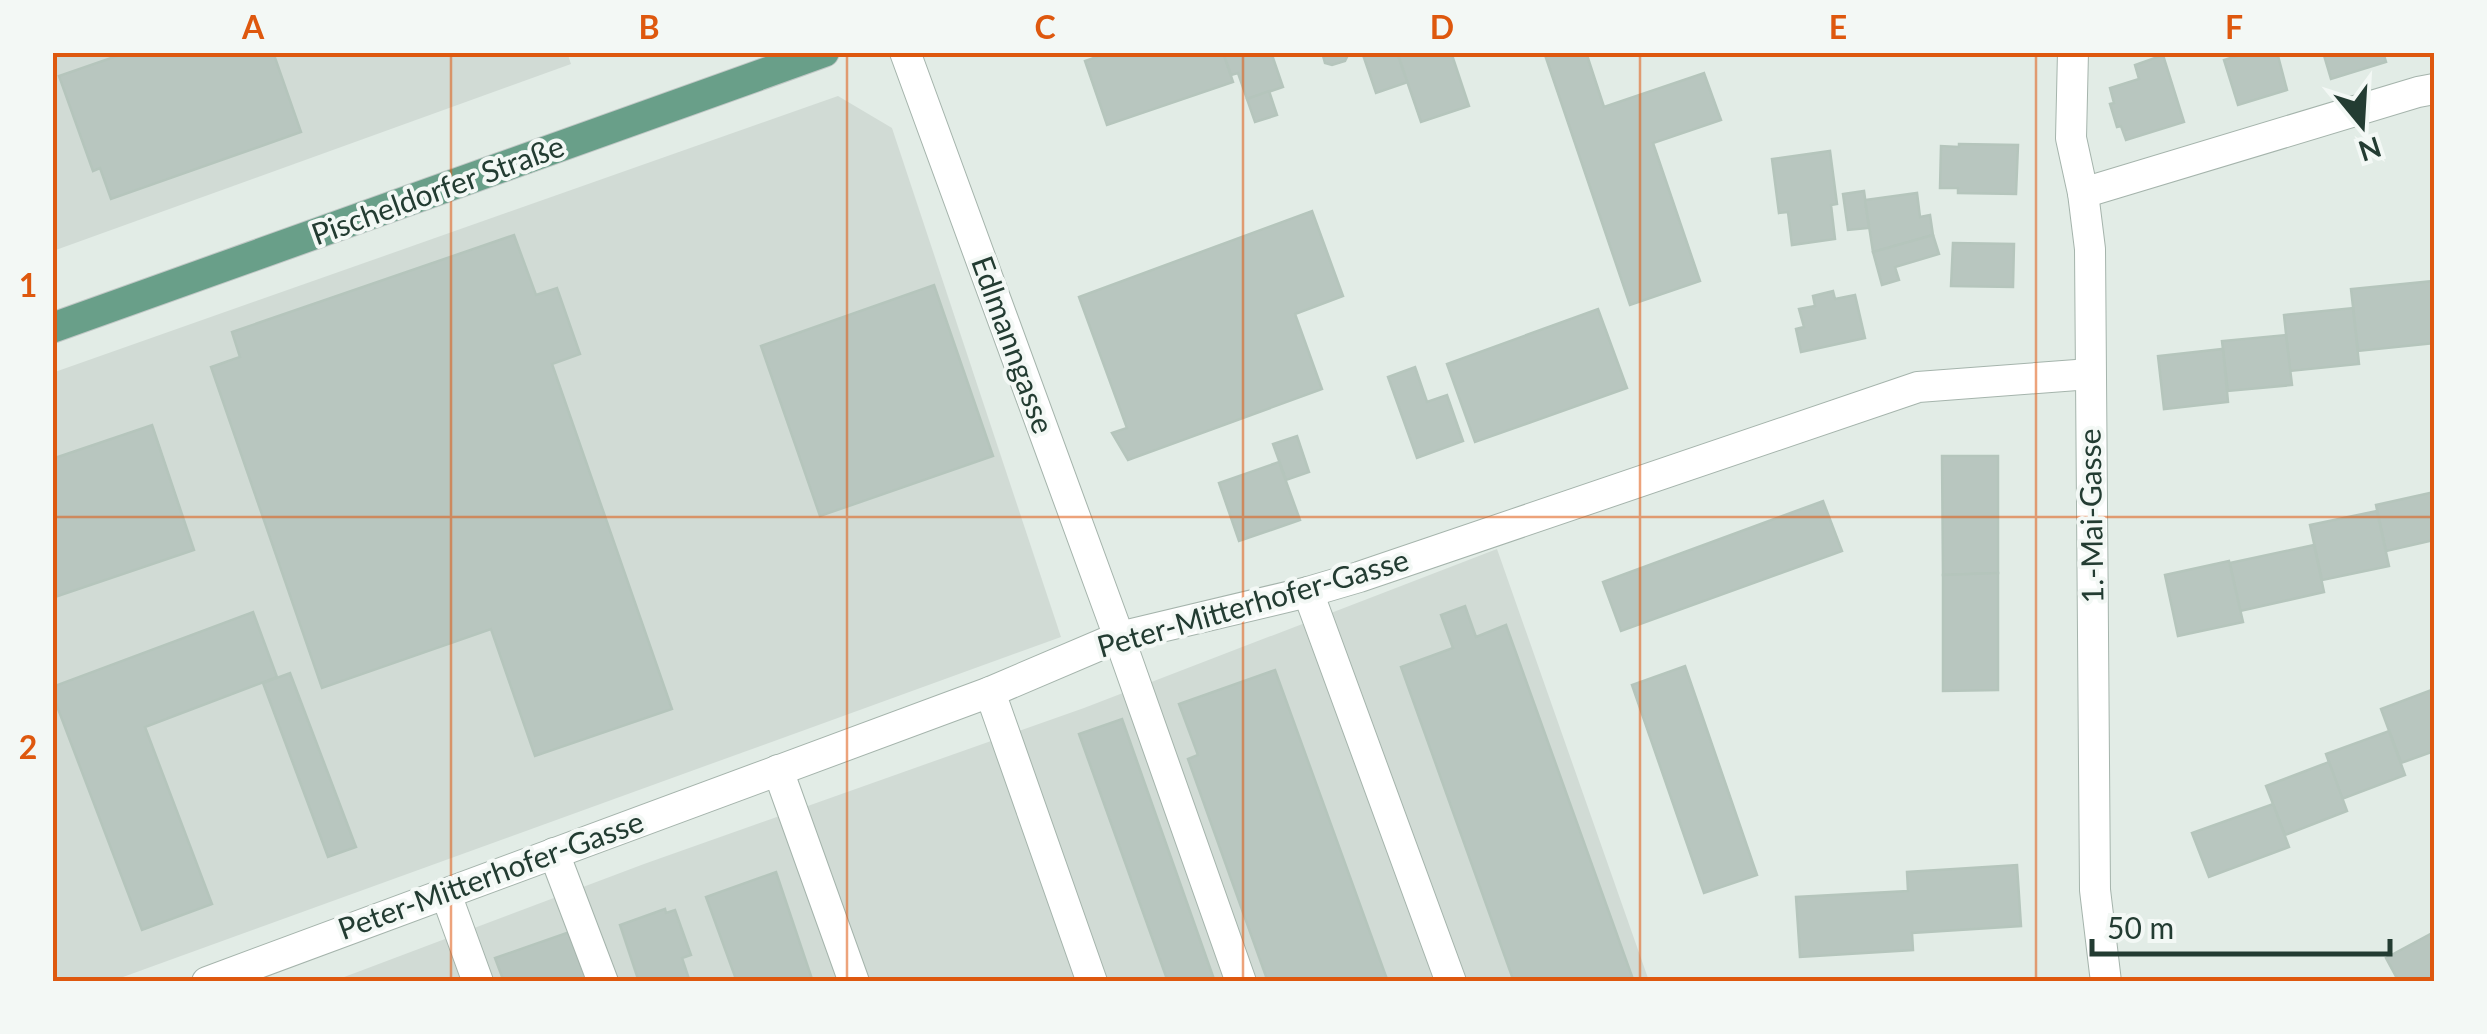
<svg xmlns="http://www.w3.org/2000/svg" width="2487" height="1034" viewBox="0 0 2487 1034" font-family="Lato,sans-serif">
<rect width="100%" height="100%" fill="#e2ece6"/>
<!-- built -->
<g fill="#d1dbd5">
<polygon points="567,52 571,64 53,251 53,53"/>
<polygon points="838,96 892,128 1061,637 112,981 53,981 52,373"/>
<polygon points="1497,549 1649,981 331,982 644,864 1084,708"/>
</g>
<!-- building -->
<g fill="#b8c6bf" stroke="#b5c5bc" stroke-width="2.5">
<polygon points="119,52 273,52 301,132 111,199 100,168 93,171 59,76 120,55"/>
<polygon points="1111,52 1223,52 1233,82 1107,125 1085,61"/>
<polygon points="1223,52 1271,52 1283,87 1247,99 1238,73 1231,75"/>
<polygon points="1322,52 1347,52 1348,55 1345,61 1332,65 1325,63"/>
<polygon points="1362,52 1397,52 1408,82 1376,93"/>
<polygon points="1397,52 1451,52 1469,106 1421,122"/>
<polygon points="1544,52 1586,52 1604,107 1704,73 1721,120 1653,143 1700,281 1630,305"/>
<polygon points="2249,52 2277,52 2287,90 2238,105 2224,60"/>
<polygon points="2323,52 2383,52 2386,62 2331,79"/>
<polygon points="2163,55 2184,122 2126,140 2121,126 2117,127 2110,104 2114,103 2110,88 2139,79 2135,65"/>
<polygon points="1269,91 1277,115 1255,122 1247,99"/>
<polygon points="1959,144 2018,145 2016,194 1958,193 1958,188 1940,188 1941,146 1959,147"/>
<polygon points="1830,151 1837,204 1831,205 1835,239 1792,245 1788,212 1779,213 1772,159"/>
<polygon points="1864,191 1869,228 1848,230 1843,194"/>
<polygon points="1917,193 1920,217 1930,215 1933,235 1873,252 1865,200"/>
<polygon points="1312,211 1343,296 1295,314 1322,389 1128,460 1112,433 1127,428 1079,297"/>
<polygon points="514,235 536,295 557,288 580,354 552,364 672,709 535,756 491,629 322,688 211,367 240,357 232,332"/>
<polygon points="1933,235 1939,254 1895,267 1899,280 1882,285 1873,252"/>
<polygon points="1953,243 2014,244 2013,287 1951,286"/>
<polygon points="2434,281 2434,343 2358,351 2351,289"/>
<polygon points="934,285 993,456 820,516 761,346"/>
<polygon points="1833,291 1835,299 1855,295 1865,338 1801,352 1796,329 1804,327 1799,309 1815,306 1813,296"/>
<polygon points="2353,308 2359,364 2290,371 2284,315"/>
<polygon points="1598,309 1627,388 1475,442 1447,364"/>
<polygon points="2286,335 2292,385 2228,391 2222,341"/>
<polygon points="2223,349 2228,402 2164,409 2158,356"/>
<polygon points="1415,367 1427,402 1447,395 1463,441 1417,458 1388,377"/>
<polygon points="152,425 194,550 52,598 52,459"/>
<polygon points="1297,436 1309,472 1286,480 1273,444"/>
<polygon points="1942,456 1998,456 1998,573 1943,575"/>
<polygon points="1279,462 1300,520 1239,541 1219,483"/>
<polygon points="2434,492 2434,540 2386,551 2376,505"/>
<polygon points="1823,501 1842,551 1621,631 1603,582"/>
<polygon points="2377,511 2389,566 2322,580 2310,525"/>
<polygon points="2314,545 2324,592 2240,611 2230,563"/>
<polygon points="2229,561 2243,622 2178,636 2165,575"/>
<polygon points="1998,573 1998,690 1943,691 1943,575"/>
<polygon points="1465,606 1476,637 1506,625 1634,982 1514,982 1401,667 1453,648 1441,615"/>
<polygon points="253,612 277,677 145,727 212,904 142,930 52,693 52,687"/>
<polygon points="1685,666 1757,875 1704,893 1632,685"/>
<polygon points="1275,670 1388,982 1268,982 1188,759 1198,755 1179,704"/>
<polygon points="290,673 356,847 328,857 263,683"/>
<polygon points="2434,689 2434,751 2401,763 2381,709"/>
<polygon points="1122,719 1215,982 1168,982 1079,734"/>
<polygon points="2389,731 2405,775 2342,799 2326,754"/>
<polygon points="2329,762 2347,811 2285,835 2266,786"/>
<polygon points="2273,804 2289,847 2209,877 2192,833"/>
<polygon points="2017,865 2021,926 1912,933 1913,950 1800,957 1796,897 1908,891 1907,872"/>
<polygon points="776,872 813,982 737,982 706,897"/>
<polygon points="665,909 666,913 675,910 691,955 682,958 690,982 639,982 620,925"/>
<polygon points="575,930 593,982 504,982 495,958"/>
<polygon points="2434,932 2434,982 2399,982 2386,958"/>
</g>
<g fill="none" stroke-linecap="round" stroke-linejoin="round">
<defs>
<g id="minor">
<polyline points="905,52 1119,637 1241,982"/>
<polyline points="2073,52 2071,138 2083,193 2090,249 2095,890 2106,982"/>
<polyline points="2083,193 2418,92 2434,89"/>
<polyline points="1308,592 1451,982"/>
<polyline points="990,692 1092,982"/>
<polyline points="778,770 854,982"/>
<polyline points="554,853 603,982"/>
<polyline points="446,894 478,982"/>
<polyline points="207,982 990,692 1119,637 1308,592 1359,577 1918,387 2090,374"/>
</g>
<polyline id="major" points="52,328 824,52"/>
</defs>
<!-- minor casing -->
<use href="#minor" stroke="#a5b4ac" stroke-width="32"/>
<!-- major casing -->
<use href="#major" stroke="#c1c8c6" stroke-width="32"/>
<!-- minor -->
<use href="#minor" stroke="#fff" stroke-width="30"/>
<!-- major -->
<use href="#major" stroke="#699f89" stroke-width="30"/>
</g>
<!-- grid -->
<path fill="none" stroke="#de580e" stroke-width="2.5" stroke-opacity="0.55" d="M451 52V982M847 52V982M1243 52V982M1640 52V982M2036 52V982M52 517H2434"/>
<g text-anchor="middle" stroke-width="8" stroke-linejoin="round" paint-order="stroke">
<!-- street labels -->
<g font-size="30" fill="#233c32" stroke="#f3f8f5">
<text transform="translate(438 191) rotate(-20)" y="10">Pischeldorfer Straße</text>
<text transform="translate(1012 345) rotate(70)" y="10">Edlmanngasse</text>
<text transform="translate(2092 516) rotate(-91)" y="10">1.-Mai-Gasse</text>
<text transform="translate(1253 604) rotate(-16)" y="10">Peter-Mitterhofer-Gasse</text>
<text transform="translate(491 876) rotate(-20)" y="10">Peter-Mitterhofer-Gasse</text>
</g>
</g>
<!-- border -->
<rect width="2487" height="1034" fill="none" stroke="#f3f8f5" stroke-width="110"/>
<!-- north arrow -->
<g transform="translate(2362 125) rotate(162)" stroke="#f3f8f5" stroke-width="8" paint-order="stroke">
<path d="M0-8L18 38L0 25L-18 38Z" fill="#233c32"/>
<text y="-15" font-size="28" font-weight="bold" text-anchor="middle" fill="#233c32">N</text>
</g>
<!-- scale -->
<path d="M2092 939v15h298v-15" fill="none" stroke="#233c32" stroke-width="5"/>
<text x="2107" y="939" font-size="30" fill="#233c32" stroke="#f3f8f5" stroke-width="8" paint-order="stroke">50 m</text>
<rect x="55" y="55" width="2377" height="924" fill="none" stroke="#de580e" stroke-width="4"/>
<g font-size="32" text-anchor="middle" font-weight="bold" fill="#de580e">
<text x="253" y="39">A</text>
<text x="649" y="39">B</text>
<text x="1045" y="39">C</text>
<text x="1442" y="39">D</text>
<text x="1838" y="39">E</text>
<text x="2234" y="39">F</text>
<text x="28" y="297">1</text>
<text x="28" y="759">2</text>
</g>
</svg>
